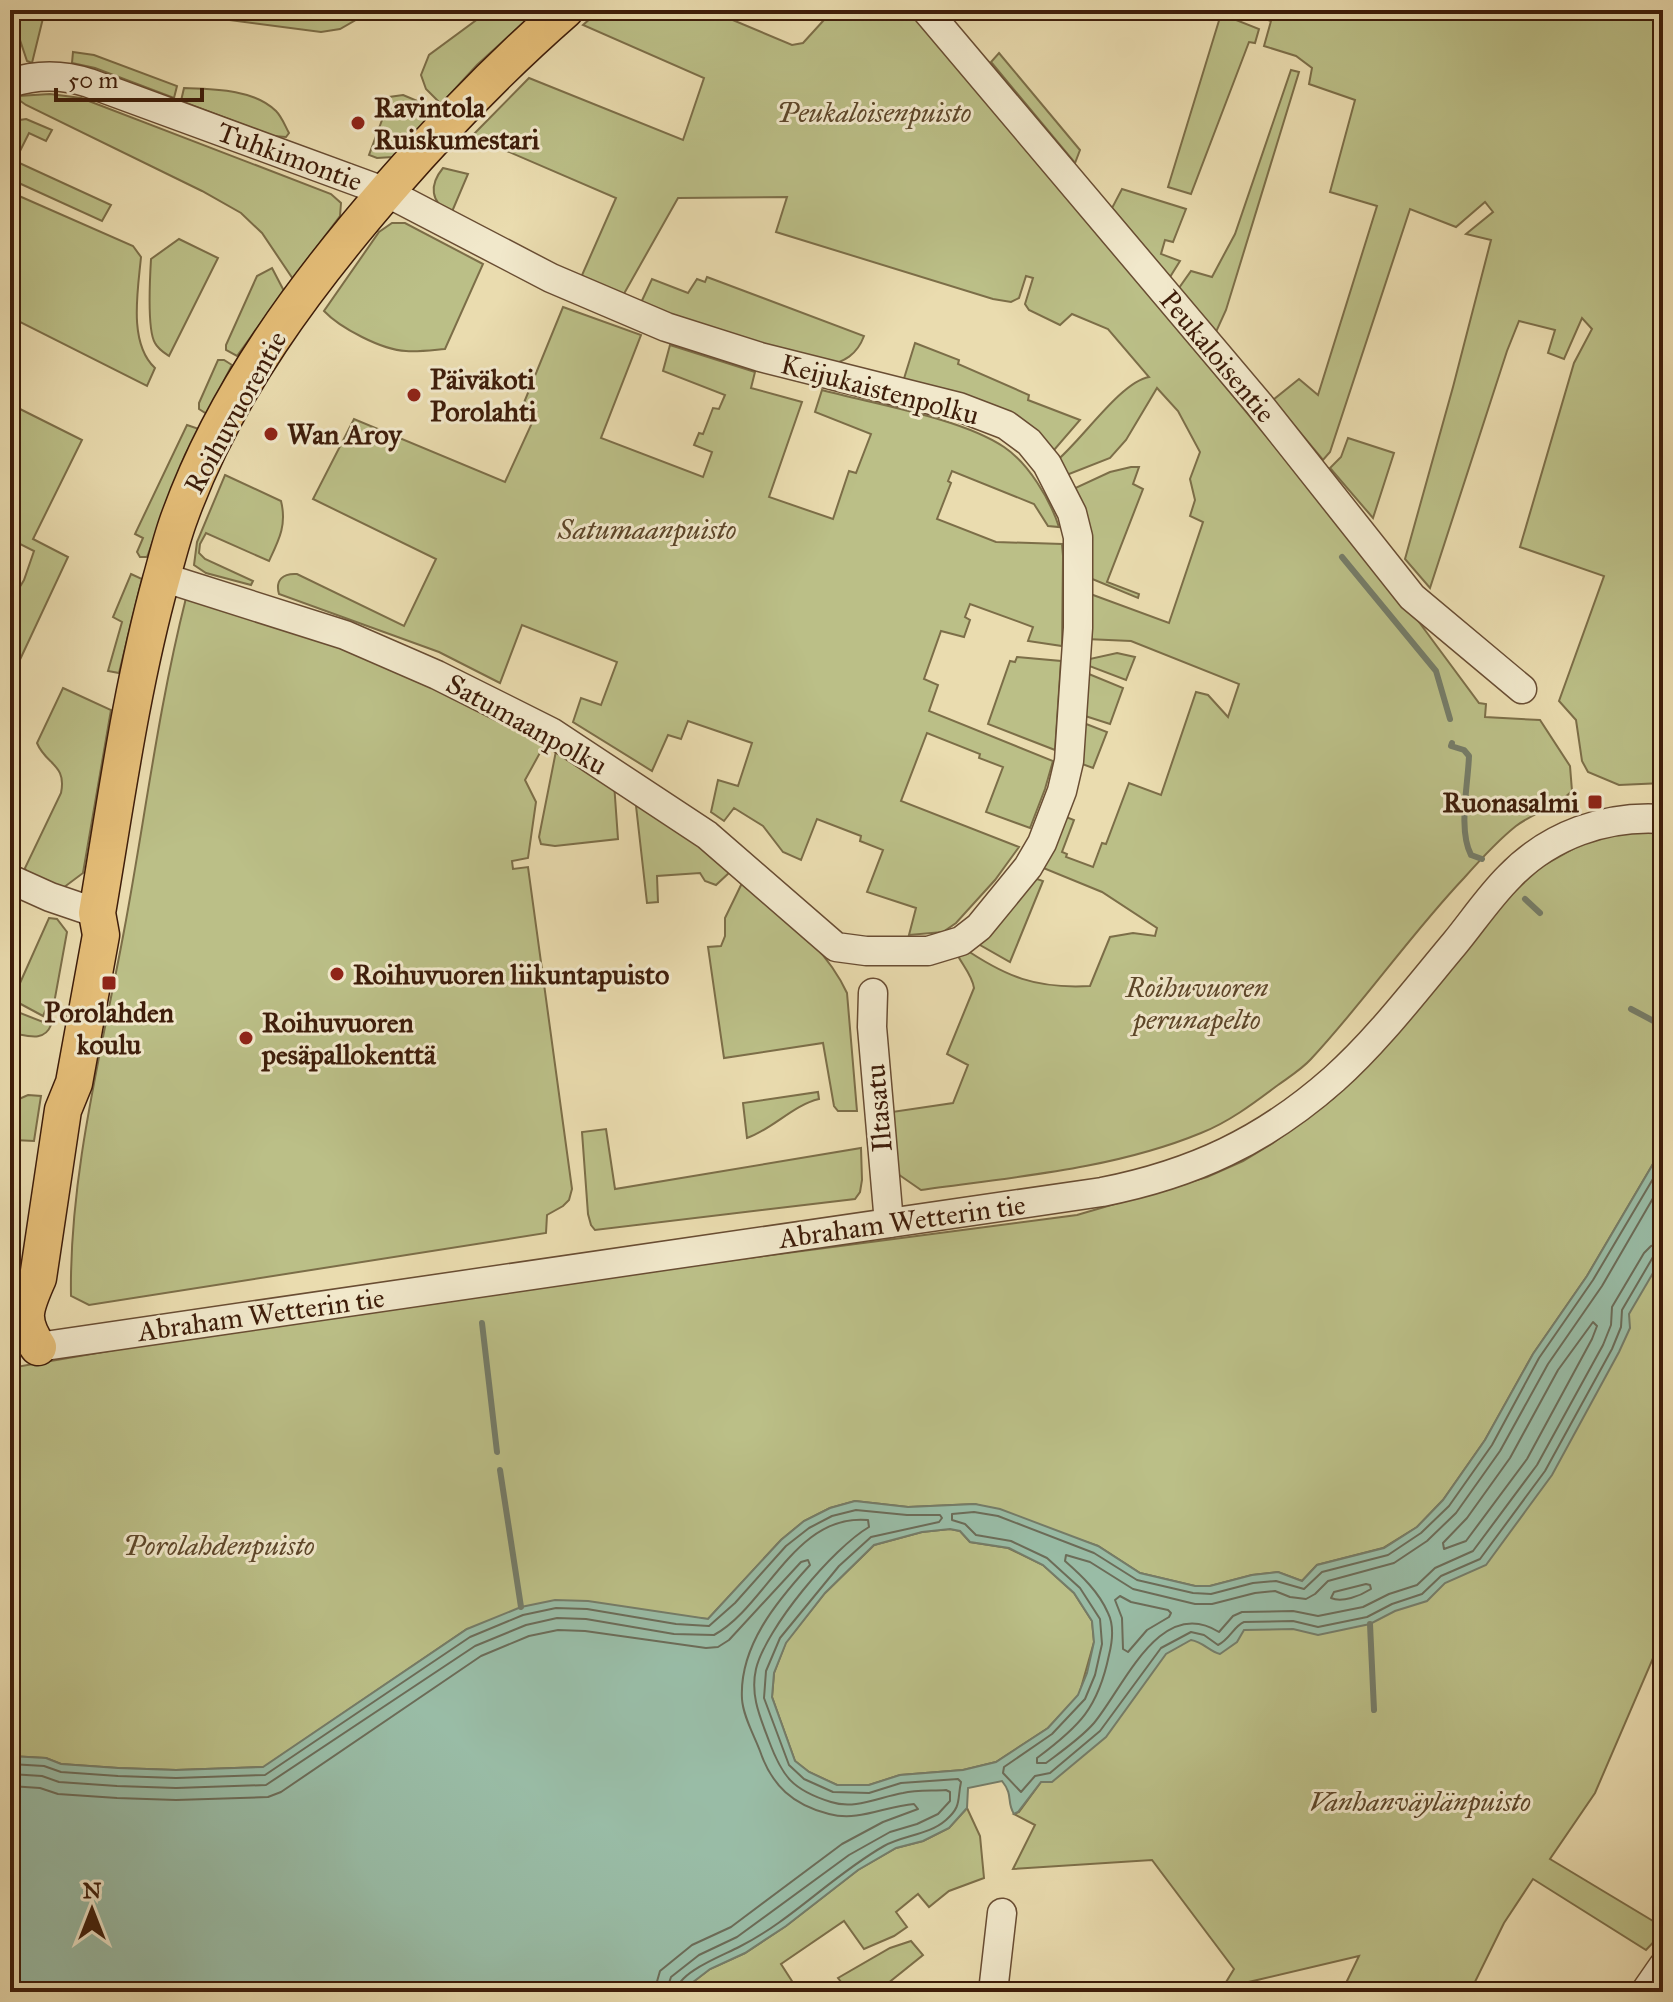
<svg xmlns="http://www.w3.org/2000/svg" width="1673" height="2002" viewBox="0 0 1673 2002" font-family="'IM FELL Great Primer',serif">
<rect width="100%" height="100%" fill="#eadcaf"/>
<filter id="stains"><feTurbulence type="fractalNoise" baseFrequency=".0025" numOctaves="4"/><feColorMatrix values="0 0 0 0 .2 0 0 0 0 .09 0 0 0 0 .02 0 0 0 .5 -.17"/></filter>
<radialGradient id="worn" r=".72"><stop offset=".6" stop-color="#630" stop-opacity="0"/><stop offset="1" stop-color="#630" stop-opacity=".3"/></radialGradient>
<!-- green -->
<g fill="#bbbf87" stroke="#7c6e48" stroke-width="2">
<polygon points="10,10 45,10 32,63 27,61"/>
<polygon points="154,10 373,10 340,29 321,32"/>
<polygon points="490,10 537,10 477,65 441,104 426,89 421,75 429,55"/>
<path d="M600 10H709L792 45 803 43 833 10H915L1416 618 1479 703 1486 704 1485 717 1540 720 1570 766 1572 791C1558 806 1533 813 1516 826 1497 841 1480 860 1464 878 1410 935 1365 1001 1311 1059 1302 1069 1289 1077 1278 1085 1254 1103 1229 1122 1201 1133 1114 1169 1014 1177 921 1190L895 1172 885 1113 953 1103 968 1065 947 1054 974 988C972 974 961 964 955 950L962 947C1006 977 1036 989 1090 986L1110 937 1133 933 1155 936 1157 928 1102 892 1036 865 1061 815 1074 820 1062 852 1067 854 1066 857 1093 867 1102 843 1106 844 1129 783 1161 795 1196 692 1208 695 1228 717 1239 684 1131 641 1086 639 1085 592 1169 623 1203 522 1190 516 1195 500 1190 479 1200 452 1178 411 1157 388 1126 440 1110 458 1064 476 1054 463C1080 443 1120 382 1149 377L1108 329 1072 314 1060 325 1029 310 1025 304 1033 278 1026 276 1019 298 1011 302 993 299 776 232 787 197 678 198 621 299 579 282 616 198 472 136 529 78 683 140 704 78 583 25Z"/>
<polygon points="1240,10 1663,10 1663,783 1619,785 1588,772 1582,761 1576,720 1559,701 1604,576 1520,547 1574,363 1592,329 1582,318 1564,359 1548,353 1555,330 1519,321 1507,351 1430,588 1405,559 1453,387 1491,240 1466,234 1493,212 1485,202 1456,227 1410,209 1330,452 1323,460 1273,400 1299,379 1318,395 1377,206 1330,192 1355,100 1309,84 1312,68 1296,56 1264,46 1271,21"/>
<polygon points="1221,14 1259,29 1255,43 1249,42 1191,194 1168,187"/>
<polygon points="73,52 94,55 177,86 174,98 95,68 72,63"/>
<polygon points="999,53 1080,150 1075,163 991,62"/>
<polygon points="1291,70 1299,72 1226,310 1216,332 1179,288 1191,271 1212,277 1235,234"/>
<path d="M184 88C213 89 254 89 276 111 282 117 285 126 289 133L286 137 273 136 181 101Z"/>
<polygon points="50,94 81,98 331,194 341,203 340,216 293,279 262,233 241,213 202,191 26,105 19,100 18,96"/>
<polygon points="403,95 427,105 433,113 393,157 377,158 369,155 385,112 379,106 389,97"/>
<polygon points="26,119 52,130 46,141 29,133 15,161 111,205 102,221 10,179 10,140 20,120"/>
<path d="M443 168 468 174 451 214C430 202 429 185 443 168Z"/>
<polygon points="1122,189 1186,209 1173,242 1165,240 1161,254 1180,261 1170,277 1112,208"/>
<path d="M10 192 133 246 141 257C138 290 128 343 155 368L147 386 10 317Z"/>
<path d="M392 223H405L483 264 445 349C433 350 418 352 406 351 382 350 340 328 324 311L379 232Z"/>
<path d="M179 239 218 258 169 356C163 352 158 349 155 343 147 330 150 276 151 259Z"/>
<polygon points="272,268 284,291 237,356 226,350 226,345 257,276"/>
<path d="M707 277 864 336C857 355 844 362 826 366L639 307 652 279 688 293 697 279 705 282Z"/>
<path d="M563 307 641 335 601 438 703 477 712 452 694 445 699 433 703 434 713 408 719 409 725 395 663 371 670 345 755 372 751 388 802 402 769 497 833 519 849 471 856 473 871 434 815 412 822 390C874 404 961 418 1004 447 1028 463 1050 499 1059 527L1048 526 1034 504 952 471 948 481 951 483 937 519 996 542 1062 544 1063 556 1062 646 1028 641 1033 627 970 604 965 617 970 620 964 637 941 631 924 679 938 685 929 711 1053 761 1045 789 1030 828 986 812 1003 767 979 758 980 754 927 733 901 801 1019 847 995 880 956 923 943 932 909 935 916 908 867 892 883 850 860 841 861 836 817 819 801 860 783 852 763 826 734 808 724 821 711 812 718 780 738 786 752 743 688 721 681 739 668 735 652 771 573 722 581 698 601 705 617 662 522 625 500 683 439 652 279 594C275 580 283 573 297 574L404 626 436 559 313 499 354 419 505 482 537 412 523 405Z"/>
<polygon points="915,343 959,360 958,364 1029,395 1028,400 1080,420 1048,457 902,385"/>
<polygon points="218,360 224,360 232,365 207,414 199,409 199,403"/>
<polygon points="10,404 82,440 33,539 68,557 10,681 10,603 24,580 34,551 10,539"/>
<polygon points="187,425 199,429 185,455 147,557 140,557 137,552 143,538 135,534"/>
<polygon points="1348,438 1394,453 1373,518 1330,468 1341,457"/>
<polygon points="1131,467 1139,467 1133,484 1143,489 1107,582 1139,594 1138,598 1085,576 1071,490 1110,472"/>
<path d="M225 475 281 501C287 525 279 540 269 561L206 533 200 544 199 553 205 559 253 581 251 585 206 573 194 565 197 542Z"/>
<polygon points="131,574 142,579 119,673 108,671 122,622 113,617"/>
<path d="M186 598 359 651 547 740 525 780 536 802 528 858 512 861 513 869 528 867 572 1189 569 1200 563 1206 547 1215 546 1233 89 1305 71 1296C69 1175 102 1050 124 931 145 819 158 709 186 598Z"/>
<polygon points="1117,653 1135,657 1126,680 1084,664 1085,660"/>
<polygon points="1017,657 1061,661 1055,750 988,724 1010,661 1015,662"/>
<polygon points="1084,672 1123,688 1110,724 1082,715"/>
<path d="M63 688 111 710 83 873 63 888 27 875 25 868 61 793C67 764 46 765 37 743Z"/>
<polygon points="1081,722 1107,732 1093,768 1074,761"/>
<polygon points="557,746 614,783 618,839 555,846 541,844 539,837"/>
<polygon points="635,797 731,871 716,885 705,881 700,873 657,876 658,902 647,903"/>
<polygon points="1663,831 1663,1147 1587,1276 1533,1354 1485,1440 1443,1500 1417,1527 1383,1548 1317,1565 1302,1581 1278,1572 1252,1575 1210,1586 1195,1586 1140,1573 1098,1546 975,1504 908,1507 855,1501 830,1508 804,1521 781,1540 708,1619 677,1616 467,1629 264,1767 176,1770 118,1768 61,1764 46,1758 10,1756 10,1368 184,1338 588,1279 1077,1215 1207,1177 1243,1161 1273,1143 1334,1098 1363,1069 1497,907 1541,867 1589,840 1616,834"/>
<polygon points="1028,876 1043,881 1010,962 973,941"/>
<path d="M743 881C782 916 825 945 847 993L857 1111H838L834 1106 823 1043 724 1058 708 947 721 946 725 936V918Z"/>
<polygon points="49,918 57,919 67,932 53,1009 47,1007 43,1016 17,1002 16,992"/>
<path d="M10 1002 20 1013 51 1025C44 1043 26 1035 10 1033Z"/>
<path d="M818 1092 819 1099C793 1105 773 1129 747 1138L743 1103Z"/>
<polygon points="28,1095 41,1096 34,1141 14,1140 19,1099"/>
<polygon points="606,1129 615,1189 861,1148 862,1180 860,1192 855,1199 595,1230 591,1225 588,1214 582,1132"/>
<polygon points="1663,1255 1663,1627 1657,1649 1595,1793 1550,1859 1663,1927 1663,1932 1646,1950 1533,1879 1504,1923 1470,1992 1349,1992 1347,1981 1359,1956 1249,1982 1243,1992 1220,1992 1234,1969 1152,1860 1013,1869 1035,1825 1014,1814 1019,1812 1041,1782 1166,1640 1361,1606"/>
<polygon points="950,1529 960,1531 970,1542 1008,1548 1043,1565 1074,1593 1092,1621 1094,1642 1079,1695 1048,1728 996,1762 963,1770 900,1775 869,1785 837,1785 809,1772 795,1761 772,1697 774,1673 786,1642 825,1593 874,1545 922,1532"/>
<polygon points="967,1808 980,1836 984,1878 949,1891 929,1907 918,1894 896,1912 907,1927 894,1936 864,1949 844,1921 781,1964 799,1992 680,1992 710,1969 745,1953 786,1926 858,1870 896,1848 923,1841 949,1828"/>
<polygon points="911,1941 923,1955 877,1992 849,1992 838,1978 890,1948"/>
</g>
<!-- water -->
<path fill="#99bca6" stroke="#757c68" stroke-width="2" fill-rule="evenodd" d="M1663 1147V1256L1629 1314 1630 1328 1619 1352 1552 1475 1486 1565 1445 1583 1427 1601 1395 1611 1370 1624 1318 1635 1293 1629 1244 1630 1237 1642 1220 1654C1209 1651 1203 1642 1191 1640L1166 1654 1106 1737 1052 1782H1041L1018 1812 1014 1814C1006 1801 1014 1796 1002 1781L968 1788 967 1808 949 1828 923 1841 896 1848 858 1870 786 1926 745 1953 710 1969 680 1992H10V1756L46 1758 61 1764 118 1768 176 1770 263 1767 467 1629 521 1607 555 1600 588 1601 708 1619 781 1540 804 1521 830 1508 855 1501 908 1507 975 1504 1000 1509 1098 1546 1140 1573 1195 1586H1210L1252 1575 1278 1572 1302 1581 1317 1565 1384 1548 1417 1527 1443 1500 1485 1440 1533 1354 1587 1276ZM950 1529 960 1531 970 1542 1009 1548 1043 1565 1074 1593 1092 1621 1094 1642 1087 1673 1078 1695 1048 1728 996 1762 963 1770 900 1775 869 1785H837L809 1772 795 1761 772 1697 774 1673 786 1643 825 1593 874 1545 922 1532Z"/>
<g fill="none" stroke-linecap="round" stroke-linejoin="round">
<!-- shore -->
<g stroke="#6c6c58" stroke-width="2">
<path d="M1663 1162 1593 1280 1539 1358 1492 1445 1449 1506 1421 1533 1388 1555 1322 1572 1304 1589 1276 1581 1253 1583 1211 1594 1193 1593 1137 1580 1094 1553 998 1516 974 1512 952 1514V1520L965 1524 976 1535 1011 1541 1047 1558 1080 1588 1100 1619 1102 1644 1095 1675 1085 1699 1052 1734 1004 1767 1003 1773 1021 1792 1035 1776 1050 1773 1100 1731 1161 1648 1191 1632 1204 1635 1218 1645C1230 1639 1234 1626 1244 1622L1293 1621 1318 1627 1367 1617 1392 1604 1422 1594 1441 1576 1480 1559 1545 1471 1612 1349 1621 1327 1622 1310 1653 1257 1663 1253"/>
<path d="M1663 1181 1602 1286 1548 1364 1500 1451 1456 1513 1427 1541 1394 1563 1328 1581 1315 1594 1306 1599 1290 1597 1275 1591 1255 1593 1212 1604H1195L1133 1589 1090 1562 1066 1555 1065 1561C1082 1576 1099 1592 1108 1613 1114 1625 1112 1643 1109 1655 1098 1708 1080 1726 1037 1758V1763H1046C1062 1751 1081 1738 1094 1723 1124 1687 1160 1595 1219 1632L1233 1616 1242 1612 1293 1611 1318 1616 1363 1607 1389 1594 1417 1585 1435 1568 1473 1551 1537 1465 1603 1345 1611 1325 1612 1307 1644 1253 1651 1246 1663 1243"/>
<polygon points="1593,1322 1597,1326 1592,1339 1527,1459 1466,1541 1444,1549 1443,1543 1467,1518 1510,1458 1558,1370"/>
<path d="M1366 1584 1370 1585 1371 1589C1360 1596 1342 1603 1331 1598L1334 1592Z"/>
<polygon points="1120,1596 1131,1602 1168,1610 1171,1613 1169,1617 1147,1630 1128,1652 1123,1649 1122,1618 1115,1600"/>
<path d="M10 1764 44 1766 61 1772 118 1776 176 1778 265 1775 470 1637 523 1615 556 1608 587 1609 676 1624 709 1626 735 1603 786 1546 809 1528 832 1516 856 1510 907 1515H940L942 1518 939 1522 871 1537 839 1566 780 1638 766 1671 764 1698 789 1765 804 1779 833 1792 869 1793 901 1783 958 1779 961 1782C957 1800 962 1806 946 1820 929 1835 904 1835 884 1846 833 1875 791 1921 739 1947 722 1956 678 1972 676 1992"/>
<path d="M10 1774 42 1776 59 1782 117 1786 176 1788 266 1785 475 1646 526 1625 557 1618 586 1619 674 1634 714 1635C767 1606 795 1513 868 1520L869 1527C833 1548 766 1628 756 1669 750 1695 760 1717 769 1741 782 1776 792 1790 831 1802 855 1810 879 1797 903 1793 916 1790 932 1791 946 1790L950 1792V1801L938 1814 917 1824 890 1832 849 1855 737 1937 699 1955 671 1977 666 1992"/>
<path d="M10 1786 40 1788 58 1794 117 1798 176 1800 268 1797 281 1792 481 1656 529 1636 558 1630 585 1631 706 1648 718 1647 729 1640 801 1562 808 1560 810 1565C776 1602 739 1647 742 1699 743 1716 754 1735 760 1751 772 1786 793 1805 829 1814 859 1822 885 1806 914 1804L918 1809 883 1822 842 1844 731 1927 692 1945 660 1971 654 1992"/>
</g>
<!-- stream -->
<g stroke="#757c68" stroke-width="6">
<polyline points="1342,557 1436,671 1450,719"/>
<path d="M1452 743 1451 746 1464 750 1469 756C1468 785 1458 830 1471 855L1482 859"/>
<polyline points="1525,899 1540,913"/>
<polyline points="1631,1009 1663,1026"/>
<polyline points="482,1323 497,1452"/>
<polyline points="500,1470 521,1607"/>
<polyline points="1370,1624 1374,1710"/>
</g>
<defs>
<g id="minor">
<polyline points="926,10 1259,404 1412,597 1522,689"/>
<path d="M10 83C37 74 62 74 89 83L386 192 551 278 666 327 760 357 959 407 1006 425 1029 442 1047 464 1072 513 1078 537V628L1069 761 1062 791 1042 843 1028 867 979 927 961 941 928 951H866L836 947 707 835 551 732 437 675 345 635 162 577"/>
<polyline points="10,879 50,897 97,913"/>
<polyline points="873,993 872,1027 889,1223"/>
<path d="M38 1347 1102 1192C1193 1174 1264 1141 1334 1079 1377 1041 1418 987 1455 943 1473 921 1489 897 1509 877 1549 835 1606 815 1663 819"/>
<polyline points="993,1992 1002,1913"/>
<polyline points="1645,1992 1663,1966"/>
</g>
<path id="major" d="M38 1347C19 1319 25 1308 38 1278L63 1110 74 1083 101 935 97 913C116 801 131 689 161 580 167 559 172 537 180 516 225 392 305 285 391 186 445 124 502 65 565 10"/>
</defs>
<!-- minor casing -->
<use href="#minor" stroke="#694d33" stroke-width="31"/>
<!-- major casing -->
<use href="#major" stroke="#3e1d0a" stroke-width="39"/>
<!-- minor -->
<use href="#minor" stroke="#f1e8cb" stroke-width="28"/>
<!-- major -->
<use href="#major" stroke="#e5be78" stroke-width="36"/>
</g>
<!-- markers -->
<g fill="#8f2418" stroke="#f1e8cb" stroke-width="3">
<circle cx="358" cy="123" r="8"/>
<circle cx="414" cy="395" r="8"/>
<circle cx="271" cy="434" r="8"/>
<rect x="1587" y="794" width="16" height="16" rx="4"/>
<circle cx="337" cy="974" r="8"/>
<rect x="101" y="975" width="16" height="16" rx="4"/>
<circle cx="246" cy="1038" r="8"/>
</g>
<g text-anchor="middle" stroke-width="6" stroke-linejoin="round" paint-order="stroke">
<!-- poi labels -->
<g font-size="28" font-weight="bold" fill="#3e1d0a" stroke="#f1e8cb" text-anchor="start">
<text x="374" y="117">Ravintola<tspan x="374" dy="32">Ruiskumestari</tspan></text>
<text x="430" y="389">Päiväkoti<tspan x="430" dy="32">Porolahti</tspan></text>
<text x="287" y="444">Wan Aroy</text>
<text x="1579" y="812" text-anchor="end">Ruonasalmi</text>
<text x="353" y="984">Roihuvuoren liikuntapuisto</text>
<text x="109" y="1022" text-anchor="middle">Porolahden<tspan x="109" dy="32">koulu</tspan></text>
<text x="262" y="1032">Roihuvuoren<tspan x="262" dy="32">pesäpallokenttä</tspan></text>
</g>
<!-- park labels -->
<g font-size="28" font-style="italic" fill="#5d4629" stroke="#f1e8cb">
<text x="874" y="122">Peukaloisenpuisto</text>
<text x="647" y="539">Satumaanpuisto</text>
<text x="1197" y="997">Roihuvuoren<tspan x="1197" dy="32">perunapelto</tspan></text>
<text x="219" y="1555">Porolahdenpuisto</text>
<text x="1420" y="1811">Vanhanväylänpuisto</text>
</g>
<!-- street labels -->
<g font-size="28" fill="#3e1d0a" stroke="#f1e8cb">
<text transform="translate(290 156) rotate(20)" y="10">Tuhkimontie</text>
<text transform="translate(1218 356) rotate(50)" y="10">Peukaloisentie</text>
<text transform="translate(880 389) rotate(15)" y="10">Keijukaistenpolku</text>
<text transform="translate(235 412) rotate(-61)" y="10">Roihuvuorentie</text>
<text transform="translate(527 724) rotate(29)" y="10">Satumaanpolku</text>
<text transform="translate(878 1108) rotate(-95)" y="10">Iltasatu</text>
<text transform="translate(902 1221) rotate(-8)" y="10">Abraham Wetterin tie</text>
<text transform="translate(261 1314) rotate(-8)" y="10">Abraham Wetterin tie</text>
</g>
</g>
<!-- margin -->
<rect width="1673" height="2002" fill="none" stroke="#eadcaf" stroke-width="40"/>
<rect x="12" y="12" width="1649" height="1978" fill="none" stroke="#3e1d0a" stroke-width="4"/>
<rect x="20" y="20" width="1633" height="1962" fill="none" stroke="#3e1d0a" stroke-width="2"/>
<!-- north arrow -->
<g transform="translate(92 1910)" stroke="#f1e8cb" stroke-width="6" paint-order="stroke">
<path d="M0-6L14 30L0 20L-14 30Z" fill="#3e1d0a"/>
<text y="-12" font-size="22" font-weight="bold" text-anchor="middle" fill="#3e1d0a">N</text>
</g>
<!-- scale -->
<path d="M56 88v12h146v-12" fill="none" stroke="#3e1d0a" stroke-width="4"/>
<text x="68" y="88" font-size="24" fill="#3e1d0a" stroke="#f1e8cb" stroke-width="6" paint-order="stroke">50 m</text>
<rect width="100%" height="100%" filter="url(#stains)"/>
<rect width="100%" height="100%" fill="url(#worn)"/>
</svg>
